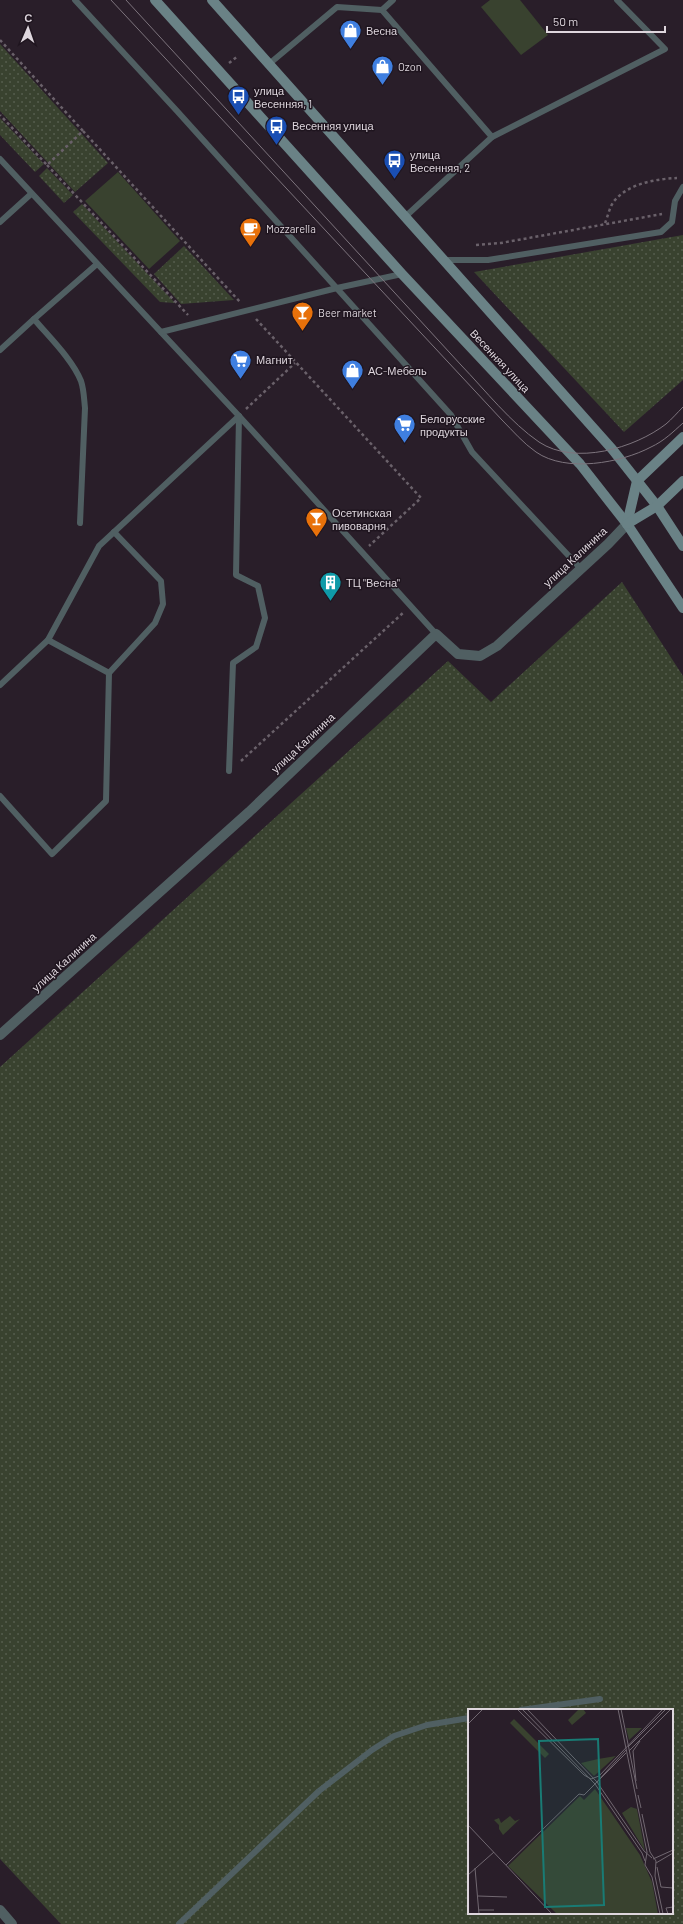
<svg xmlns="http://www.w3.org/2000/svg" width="683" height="1924" viewBox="0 0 683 1924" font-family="Barlow,sans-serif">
<defs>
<pattern id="green-dots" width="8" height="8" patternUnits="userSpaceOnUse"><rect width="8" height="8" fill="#39422f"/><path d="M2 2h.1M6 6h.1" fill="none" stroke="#555d4d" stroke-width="1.8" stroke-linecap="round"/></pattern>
</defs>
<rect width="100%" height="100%" fill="#291e29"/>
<!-- green -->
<g fill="url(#green-dots)" fill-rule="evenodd">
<polygon points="0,44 108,163 75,192 0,111"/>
<polygon points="0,118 44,164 35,172 0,135"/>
<polygon points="47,168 73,195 64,203 39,176"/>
<polygon points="82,204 175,303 160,302 73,212"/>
<polygon points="683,235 683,380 624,432 474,272"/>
<polygon points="184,246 234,300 181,304 154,274"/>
<path d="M622 582 683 676V1924H61L0 1859V1067L448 661 491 702ZM469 1710H672V1913H469Z"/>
</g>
<!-- pitch -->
<g fill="#39422f">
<polygon points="490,0 520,0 548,35 521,55 481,7"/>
<polygon points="118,172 180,241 149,269 85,201"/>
</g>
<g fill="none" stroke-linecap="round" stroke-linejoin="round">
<!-- path -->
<g stroke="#6a616a" stroke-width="2.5" stroke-dasharray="3 3" stroke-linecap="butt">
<polyline points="0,40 83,131 47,165 0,115"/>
<polyline points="229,63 238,56"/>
<polyline points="83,131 240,302"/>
<polyline points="47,165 188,315"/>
<path d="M605 223C608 216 610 205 615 200 630 183 656 179 677 178"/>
<polyline points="476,245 501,243 662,214"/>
<polyline points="256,319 421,498 369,546"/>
<polyline points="246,409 295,363"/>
<polyline points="241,761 404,612"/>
</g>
<!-- lane -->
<g stroke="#505f62" stroke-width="6">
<polyline points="75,0 177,111 451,415 472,452 581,569"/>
<polyline points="393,0 382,10 492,137"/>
<polyline points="269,64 337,7 382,10"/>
<polyline points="0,159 239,416 436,634"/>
<polyline points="406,216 492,137 665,49 617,0"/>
<polyline points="0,222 31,194"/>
<polyline points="446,260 488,260 661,232 672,222 675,201 683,187"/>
<polyline points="161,332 337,288 402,274"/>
<polyline points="0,350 34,319"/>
<path d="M80 523 85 408C84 399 84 390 81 381 72 359 49 337 34 319L97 264"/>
<polyline points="48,640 109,673"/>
<polyline points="0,685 48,640 99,546 239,416"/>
<polyline points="229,771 233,663 256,647 265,618 258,586 236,575 239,416"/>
<polyline points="0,796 52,854 106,801 109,673 155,623 163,604 161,581 114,532"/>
<polyline points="521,1710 600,1699"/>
<polyline points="179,1924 319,1791 372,1750 394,1736 427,1725 469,1718"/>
</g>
<!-- street -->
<g stroke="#505f62" stroke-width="10">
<polyline points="0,1035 249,812 436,634 458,654 480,656 497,646 608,544 627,524"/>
<polyline points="0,1910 12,1924"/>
</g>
<!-- secondary -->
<g stroke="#6a8286" stroke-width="10">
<polyline points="155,0 402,274 580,464 627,524 683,608"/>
<polyline points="212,0 612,449 657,506 683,546"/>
<polyline points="627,524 637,481 683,437"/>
<polyline points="627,524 657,506 683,481"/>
</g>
<!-- tram -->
<g stroke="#7d747d" stroke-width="1">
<path d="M111 0 502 420C513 431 523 443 536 452 566 473 621 463 651 447 664 441 673 432 683 423"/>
<path d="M126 0 461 365C485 390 511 423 539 442 575 466 635 448 666 424 672 419 677 413 683 407"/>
</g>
</g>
<!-- icons -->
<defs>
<symbol id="shop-pin" viewBox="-11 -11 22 30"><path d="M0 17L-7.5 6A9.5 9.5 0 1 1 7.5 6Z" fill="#3f7fe0" stroke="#1f151f"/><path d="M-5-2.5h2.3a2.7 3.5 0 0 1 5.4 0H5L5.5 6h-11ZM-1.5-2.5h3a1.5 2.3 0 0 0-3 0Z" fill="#fff"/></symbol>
<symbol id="bus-pin" viewBox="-11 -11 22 30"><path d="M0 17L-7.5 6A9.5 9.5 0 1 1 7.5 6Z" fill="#1a4fb4" stroke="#1f151f"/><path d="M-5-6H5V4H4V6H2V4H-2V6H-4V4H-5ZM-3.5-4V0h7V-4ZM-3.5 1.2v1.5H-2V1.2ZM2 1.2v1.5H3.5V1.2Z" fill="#fff"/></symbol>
<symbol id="cafe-pin" viewBox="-11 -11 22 30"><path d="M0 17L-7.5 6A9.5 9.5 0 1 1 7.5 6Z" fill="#e8710a" stroke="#1f151f"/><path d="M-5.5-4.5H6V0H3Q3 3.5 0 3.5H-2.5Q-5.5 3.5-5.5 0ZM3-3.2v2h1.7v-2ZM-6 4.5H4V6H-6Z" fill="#fff"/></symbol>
<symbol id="bar-pin" viewBox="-11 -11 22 30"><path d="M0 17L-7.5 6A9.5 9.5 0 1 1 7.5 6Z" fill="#e8710a" stroke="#1f151f"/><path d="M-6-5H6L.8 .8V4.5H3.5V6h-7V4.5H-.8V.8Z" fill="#fff"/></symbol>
<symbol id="supermarket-pin" viewBox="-11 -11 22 30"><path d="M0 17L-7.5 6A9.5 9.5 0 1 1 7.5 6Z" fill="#3f7fe0" stroke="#1f151f"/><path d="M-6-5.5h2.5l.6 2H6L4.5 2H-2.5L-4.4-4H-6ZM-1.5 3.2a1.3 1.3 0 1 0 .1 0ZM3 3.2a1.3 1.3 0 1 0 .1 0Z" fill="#fff"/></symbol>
<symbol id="building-pin" viewBox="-11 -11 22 30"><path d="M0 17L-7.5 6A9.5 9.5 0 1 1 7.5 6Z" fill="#0f9aa8" stroke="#1f151f"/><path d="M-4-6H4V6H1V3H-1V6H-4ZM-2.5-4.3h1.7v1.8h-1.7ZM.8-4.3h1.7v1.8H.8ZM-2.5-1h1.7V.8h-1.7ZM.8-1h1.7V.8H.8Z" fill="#fff"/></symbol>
</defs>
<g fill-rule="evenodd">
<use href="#shop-pin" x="338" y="18" width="25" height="34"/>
<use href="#shop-pin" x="370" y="54" width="25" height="34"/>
<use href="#bus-pin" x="226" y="84" width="25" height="34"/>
<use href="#bus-pin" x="264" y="114" width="25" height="34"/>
<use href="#bus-pin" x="382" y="148" width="25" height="34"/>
<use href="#cafe-pin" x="238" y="216" width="25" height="34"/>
<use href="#bar-pin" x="290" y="300" width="25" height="34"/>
<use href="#supermarket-pin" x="228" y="348" width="25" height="34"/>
<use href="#shop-pin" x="340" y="358" width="25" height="34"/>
<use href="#supermarket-pin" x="392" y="412" width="25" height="34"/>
<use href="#bar-pin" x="304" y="506" width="25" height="34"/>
<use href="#building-pin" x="318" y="570" width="25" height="34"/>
</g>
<g text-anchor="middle" stroke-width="3" stroke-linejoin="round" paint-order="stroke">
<!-- poi labels -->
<g font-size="11" fill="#ded6dd" stroke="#1f151f" text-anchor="start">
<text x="366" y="35">Весна</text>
<text x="398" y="71">Ozon</text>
<text x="254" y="95">улица<tspan x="254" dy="13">Весенняя, 1</tspan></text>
<text x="292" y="130">Весенняя улица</text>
<text x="410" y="159">улица<tspan x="410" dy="13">Весенняя, 2</tspan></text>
<text x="266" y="233">Mozzarella</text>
<text x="318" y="317">Beer market</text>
<text x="256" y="364">Магнит</text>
<text x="368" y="375">АС-Мебель</text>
<text x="420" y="423">Белорусские<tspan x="420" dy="13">продукты</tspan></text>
<text x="332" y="517">Осетинская<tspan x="332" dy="13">пивоварня</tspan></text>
<text x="346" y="587">ТЦ "Весна"</text>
</g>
<!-- street labels -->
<g font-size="11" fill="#ded6dd" stroke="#1f151f">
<text transform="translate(500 361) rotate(47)" y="4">Весенняя улица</text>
<text transform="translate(575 557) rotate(-43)" y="4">улица Калинина</text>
<text transform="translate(303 743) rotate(-43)" y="4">улица Калинина</text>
<text transform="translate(64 962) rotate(-42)" y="4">улица Калинина</text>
</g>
</g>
<!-- overview -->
<g transform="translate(468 1709)">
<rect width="205" height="205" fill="#291e29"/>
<path d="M46 10 81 45 77 49 42 14ZM158 19H174L161 31ZM148 47 126 67 113 54 130 50ZM127 80 172 146 184 173 190 205H89L40 157 112 87 116 91Z" fill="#39422f"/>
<path d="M163 98 169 100 177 142 154 104Z" fill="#39422f"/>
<path d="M111 0H115L118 4 104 16 100 11ZM42 107 47 112 52 110 35 126 31 120V116L26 111 31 109 33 114Z" fill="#39422f"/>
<path fill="none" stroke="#716871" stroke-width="1" d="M49 0 116 66 123 70 131 67 195 0M54 0 127 75 174 144 177 152M59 0 129 73 176 142 184 149M150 0 179 143 177 156 184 168 192 205M153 0 169 80M0 15 15 0M160 38 198 0M161 42 203 0M168 72 165 42 172 32M127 75 158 41M170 86 173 99M174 105 182 143 188 152 187 167 195 205M0 116 84 205M185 150 205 141M188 154 205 144M38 156 111 85 116 86 158 44M189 158 193 178 205 179M7 159 11 205M0 166 26 143M10 187 39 188M10 201H26M200 205 198 199 205 198"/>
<path fill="#197b74" fill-opacity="0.15" stroke="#197b74" stroke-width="2" d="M130 30 136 196 77 198 71 32Z"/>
<rect width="205" height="205" fill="none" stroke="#ded6dd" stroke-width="2"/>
</g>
<!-- north arrow -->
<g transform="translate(28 28) rotate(2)" stroke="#1f151f" stroke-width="3" paint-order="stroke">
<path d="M0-3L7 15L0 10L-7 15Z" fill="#ded6dd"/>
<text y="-6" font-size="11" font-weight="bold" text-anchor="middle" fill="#ded6dd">С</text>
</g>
<!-- scale -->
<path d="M547 26v6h118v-6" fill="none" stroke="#ded6dd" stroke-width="2"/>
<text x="553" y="26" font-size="12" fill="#ded6dd" stroke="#1f151f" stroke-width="3" paint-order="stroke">50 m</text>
</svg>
